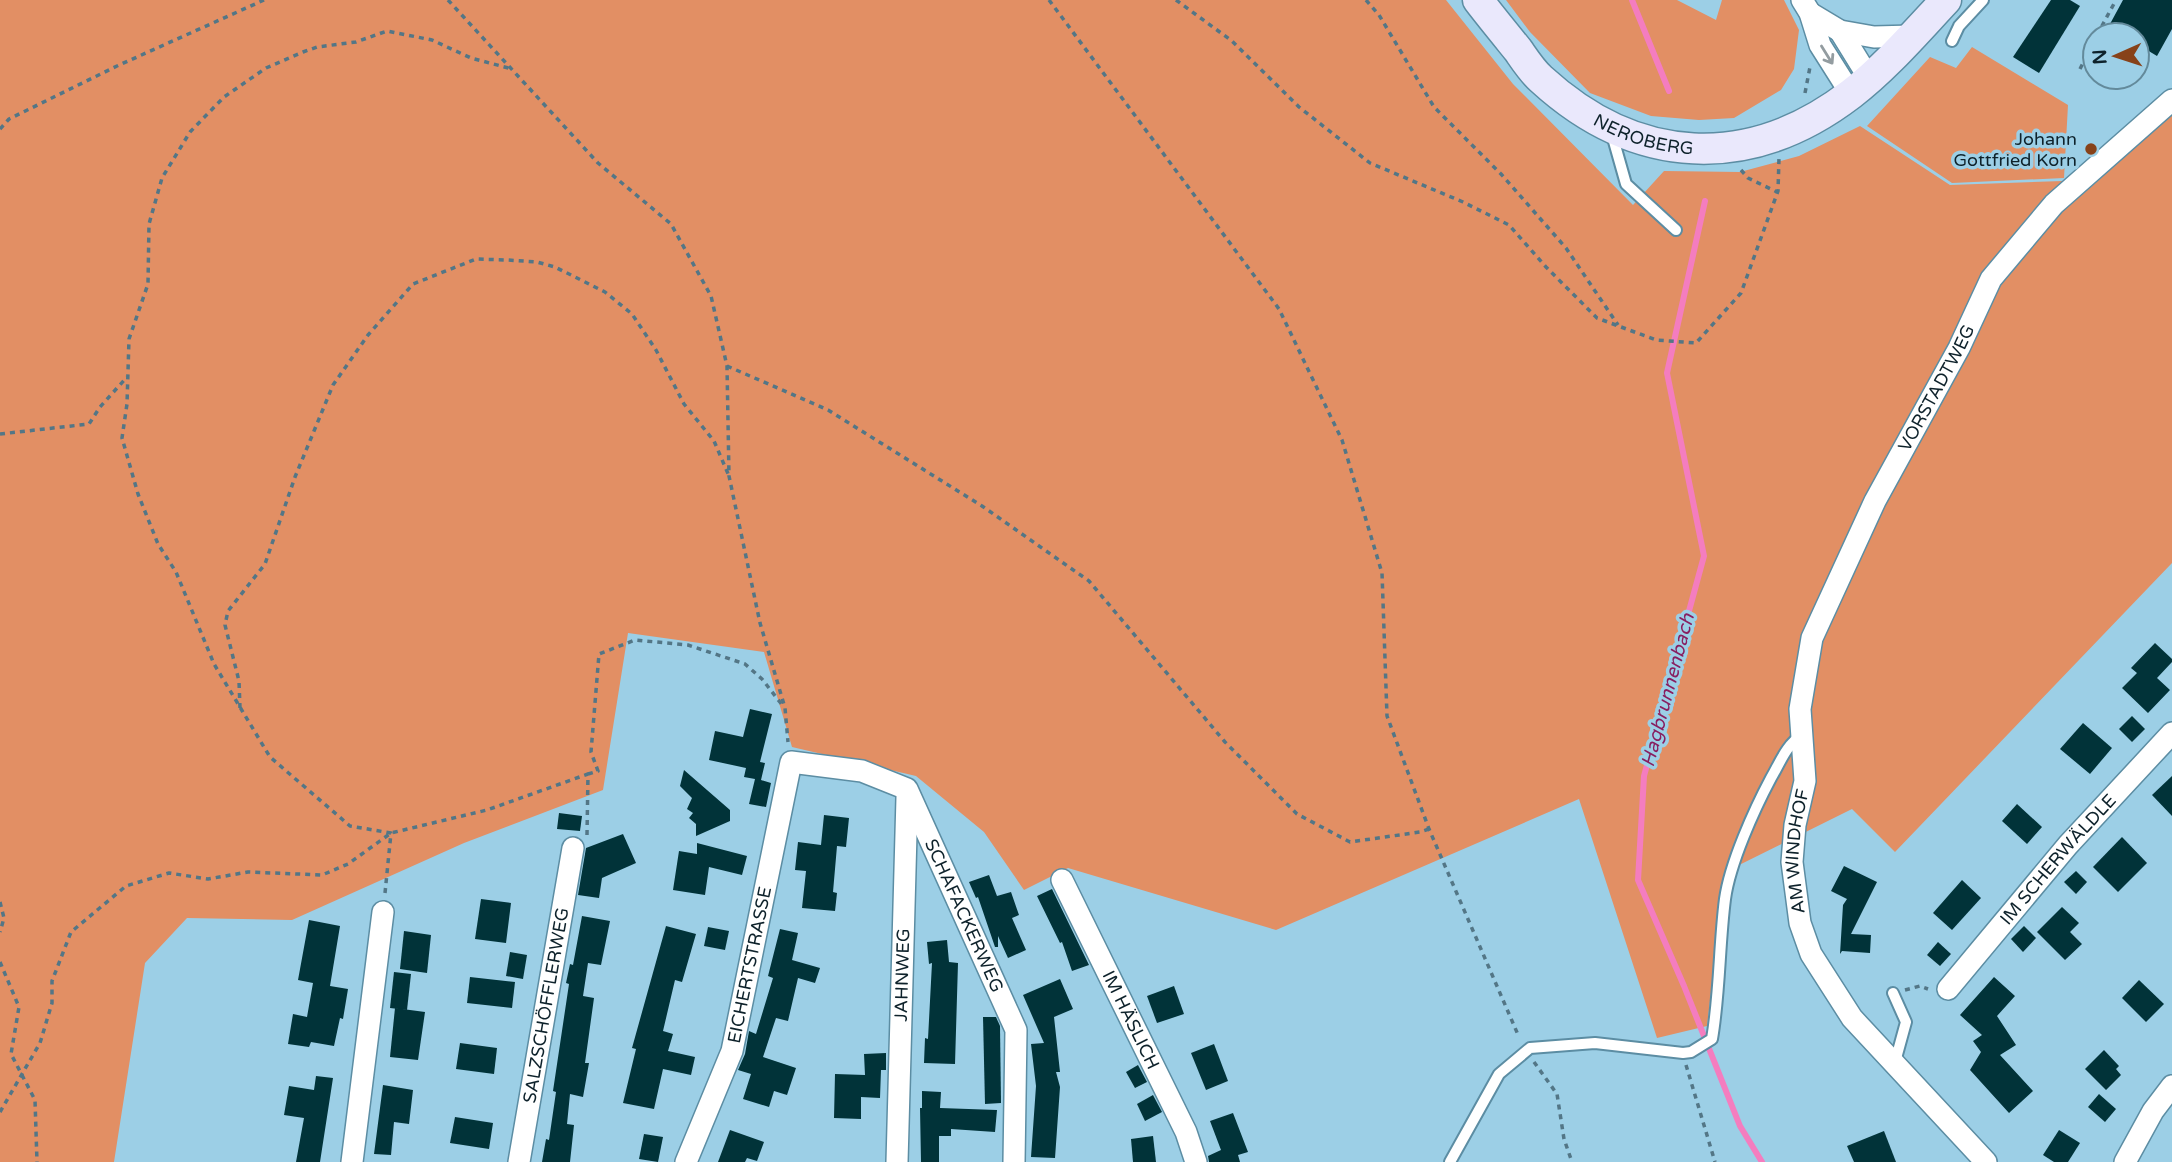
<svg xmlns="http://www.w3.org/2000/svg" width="2172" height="1162" viewBox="0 0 2172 1162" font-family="'Varela Round',sans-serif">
<rect width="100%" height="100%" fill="#9ccfe6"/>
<!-- green -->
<g fill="#e28f64">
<polygon points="0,0 1446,0 1513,84 1633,205 1664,171 1740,172 1799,156 1860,126 1950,185 2063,181 2083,194 2172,115 2172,563 1895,852 1852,809 1725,872 1707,1026 1657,1038 1579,799 1276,930 1068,868 1024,890 984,832 916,776 792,747 764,652 628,633 603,790 464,843 292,920 187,918 145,963 114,1162 0,1162"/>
<polygon points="1506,0 1677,0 1716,20 1722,0 1784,0 1799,30 1794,69 1781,90 1734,118 1699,120 1651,116 1590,93 1530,32"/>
<polygon points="1972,47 2068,105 2064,178 1952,183 1867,126 1930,57 1956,68"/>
</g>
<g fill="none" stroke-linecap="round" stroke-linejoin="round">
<!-- stream -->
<g stroke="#f47dbf" stroke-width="6">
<polyline points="1632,0 1669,91"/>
<polyline points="1705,201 1667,373 1704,556 1644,776 1638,880 1684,986 1740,1126 1762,1162"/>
</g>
</g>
<!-- building -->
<g fill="#013339">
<polygon points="2051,0 2070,0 2080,6 2039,73 2013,57"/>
<polygon points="2123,0 2172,0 2172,29 2157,56 2137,44 2137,35 2104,35"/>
<polygon points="2155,643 2172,659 2172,662 2157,678 2170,690 2148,713 2122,688 2137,673 2131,668"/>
<polygon points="750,709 772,714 760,762 765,763 761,780 771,783 766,807 749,804 755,779 744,777 746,768 709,760 715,731 743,737"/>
<polygon points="2132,716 2145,729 2132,742 2119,729"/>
<polygon points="2083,723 2112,748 2090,774 2060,749"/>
<polygon points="684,770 730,810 730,821 696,836 696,824 689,818 693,813 687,809 692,798 680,786"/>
<polygon points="2172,776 2172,816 2152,795"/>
<polygon points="2017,804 2042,827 2027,844 2002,821"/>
<polygon points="559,813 582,816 580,831 557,829"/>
<polygon points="824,815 849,818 846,847 837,846 833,892 837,893 835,911 802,908 806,871 795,870 798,842 821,845"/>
<polygon points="623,834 636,863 602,878 599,898 578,895 586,848"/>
<polygon points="2122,837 2147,863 2118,892 2093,867"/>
<polygon points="697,843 747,856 742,875 709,867 705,895 673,890 679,851 697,854"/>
<polygon points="1844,866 1877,882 1851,934 1871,935 1870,953 1842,951 1840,954 1843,905 1847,899 1831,891"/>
<polygon points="2076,871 2087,882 2076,894 2064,882"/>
<polygon points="989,875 997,896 1011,892 1019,915 1012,918 1026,950 1008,958 998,936 998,947 995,947 978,897 976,898 969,882"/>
<polygon points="1962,880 1981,898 1952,930 1933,913"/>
<polygon points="1052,889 1089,965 1072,971 1062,942 1060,943 1037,896"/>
<polygon points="481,899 511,903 506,943 475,939"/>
<polygon points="2062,907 2079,923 2070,932 2082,944 2065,960 2037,932"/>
<polygon points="582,916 610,921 601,965 588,963 583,996 594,998 585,1063 589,1063 583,1097 570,1094 567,1124 574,1125 570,1162 542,1162 546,1139 549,1140 556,1092 553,1091 569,984 566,983 570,964 573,965"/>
<polygon points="309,920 340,926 330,986 348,989 343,1019 340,1018 334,1046 311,1042 309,1047 288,1044 293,1014 307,1017 313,983 298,980"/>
<polygon points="666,926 696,934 682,982 675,980 663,1031 673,1034 668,1051 695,1057 691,1075 663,1069 654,1109 623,1103 636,1049 632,1048"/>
<polygon points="2024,926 2036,938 2023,952 2011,939"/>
<polygon points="708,927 729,931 725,950 704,946"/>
<polygon points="780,929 798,933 792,960 820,968 815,983 798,978 788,1021 776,1018 763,1057 796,1068 787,1095 774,1091 769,1107 743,1099 751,1074 738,1070 745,1054 749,1031 756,1034 773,978 768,976"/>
<polygon points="404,931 431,935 427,973 400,969"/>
<polygon points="947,940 949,962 958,963 955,1064 924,1063 925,1038 928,1039 932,963 929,964 927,942"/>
<polygon points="1938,942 1951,954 1940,966 1927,955"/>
<polygon points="510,952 527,955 523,979 506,976"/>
<polygon points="394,972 411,974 407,1010 390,1008"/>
<polygon points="470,977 515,982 512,1008 467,1003"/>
<polygon points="1994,977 2015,996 1997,1016 2016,1045 2000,1055 2033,1091 2009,1113 1970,1070 1981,1052 1973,1041 1982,1035 1960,1015"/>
<polygon points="1060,979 1073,1009 1054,1017 1060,1072 1056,1072 1060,1087 1055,1158 1031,1157 1036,1086 1031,1044 1044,1043 1023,995"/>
<polygon points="2139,980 2164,1004 2146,1022 2122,998"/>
<polygon points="1174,986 1184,1014 1157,1023 1147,996"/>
<polygon points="395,1008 425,1012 418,1060 390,1057"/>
<polygon points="983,1017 996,1017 1000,1026 1001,1103 985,1104"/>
<polygon points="460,1043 497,1048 494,1074 456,1069"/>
<polygon points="1214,1044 1228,1081 1206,1090 1191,1053"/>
<polygon points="2104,1050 2119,1066 2116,1069 2121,1075 2106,1090 2085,1069"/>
<polygon points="886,1053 886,1070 881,1070 880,1098 861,1097 861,1119 834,1118 835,1074 865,1075 864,1054"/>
<polygon points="1138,1065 1147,1082 1135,1088 1126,1072"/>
<polygon points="316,1076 333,1078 320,1162 296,1162 304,1118 284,1115 289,1086 314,1090"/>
<polygon points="383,1085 413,1090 409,1124 394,1122 391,1155 374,1154"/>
<polygon points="922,1091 941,1092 940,1108 997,1110 995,1132 951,1129 951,1136 939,1136 939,1162 921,1162 920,1108 922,1108"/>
<polygon points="2099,1094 2116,1109 2105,1122 2088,1107"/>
<polygon points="1153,1095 1162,1112 1145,1121 1137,1104"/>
<polygon points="1233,1113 1248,1152 1238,1155 1240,1162 1209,1162 1208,1156 1221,1150 1210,1121"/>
<polygon points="455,1117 493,1123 489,1149 450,1143"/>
<polygon points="730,1130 764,1142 757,1161 747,1158 745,1162 718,1162"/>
<polygon points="2059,1130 2080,1143 2068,1162 2054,1162 2043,1155"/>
<polygon points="1884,1131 1896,1162 1854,1162 1847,1146"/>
<polygon points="644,1134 663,1137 658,1162 639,1159"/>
<polygon points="1153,1136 1156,1162 1133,1162 1131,1139"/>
</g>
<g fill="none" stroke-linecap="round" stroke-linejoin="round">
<defs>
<g id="lane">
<polyline points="1952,41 1959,26 1983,0"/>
<polyline points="1611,131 1626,184 1676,230"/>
<polyline points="1893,993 1906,1022 1895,1062"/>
<path d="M1450 1162 1499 1074 1530 1048 1595 1043 1683 1053 1691 1052 1712 1039C1720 992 1719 946 1725 899 1730 863 1754 810 1771 778 1780 763 1786 745 1802 735"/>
</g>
<g id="street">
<polyline points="1802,0 1810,13 1820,45 1851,94"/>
<polyline points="1810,13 1840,31 1874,37 1912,36"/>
<polyline points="1840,31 1869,78"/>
<path id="s1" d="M1062 880 1186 1132 1196 1162"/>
<path id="s2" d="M1948 989 2068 845 2172 733"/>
<polyline points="352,1162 383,912"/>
<path id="s3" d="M519 1162 573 848"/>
<path id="s4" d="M686 1162 732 1051 791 762 862 771 907 789 1016 1030 1014 1162"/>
<path id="s5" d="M897 1162 907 797"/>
<path id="s6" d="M1986 1162 1852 1018 1811 954 1800 923 1792 862 1795 825 1805 781 1800 709 1812 638 1875 501 1959 348 1991 279 2054 204 2172 100"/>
<polyline points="2125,1162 2153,1111 2172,1086"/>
</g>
<g id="secondary">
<path id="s7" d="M1478 0C1491 17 1505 34 1518 50 1525 60 1532 71 1541 79 1636 166 1749 172 1851 94 1886 67 1916 32 1946 0"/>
</g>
</defs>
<!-- lane casing -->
<use href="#lane" stroke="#5c8da3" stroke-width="14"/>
<!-- street casing -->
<use href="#street" stroke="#5c8da3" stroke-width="24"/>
<!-- secondary casing -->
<use href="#secondary" stroke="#5c8da3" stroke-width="33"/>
<!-- path -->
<g stroke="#537686" stroke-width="3.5" stroke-dasharray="5 5" stroke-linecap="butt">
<polyline points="448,0 598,163 671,224 711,296 727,366 729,476 760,623 785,708 788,742"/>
<polyline points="1049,0 1279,309 1342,440 1382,573 1387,716 1429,829 1519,1037"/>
<polyline points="1176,0 1232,41 1299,107 1370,163 1463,202 1509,225 1546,267 1597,318 1656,340 1696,343 1741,293 1778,191 1779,158"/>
<polyline points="1366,0 1379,15 1434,107 1501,174 1566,248 1618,325"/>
<polyline points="2097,35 2116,0"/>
<polyline points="2080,69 2095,39"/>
<polyline points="1805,93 1810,67"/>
<polyline points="0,129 9,119 117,66 264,0"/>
<polyline points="1741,170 1748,178 1777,192"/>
<polyline points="727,366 828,410 982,506 1089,581 1225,742 1297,814 1350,842 1420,832 1429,829"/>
<polyline points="0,434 89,424 100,407 127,377"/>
<polyline points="240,708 239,681 225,625 228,611 265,564 295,477 333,385 368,335 413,284 476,259 507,260 537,262 555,267 605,292 632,314 656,350 684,404 714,441 729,476"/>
<polyline points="588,774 598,771 591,752 599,654 635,640 688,645 745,664 762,679 783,706"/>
<polyline points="385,893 391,833 350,826 270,757 214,664 176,572 158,544 138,494 122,438 127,404 129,339 148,284 149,224 162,178 190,132 224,97 266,68 303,52 317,47 356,42 387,31 432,40 471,58 512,69"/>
<polyline points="0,902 4,918 0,932"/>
<polyline points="0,962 19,1007 11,1054 35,1100 37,1162"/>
<polyline points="1905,990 1920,986 1928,989"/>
<polyline points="1534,1062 1557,1094 1564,1139 1572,1162"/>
<polyline points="1686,1065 1715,1162"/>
<polyline points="0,1112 40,1043 52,1003 52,981 71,932 126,886 169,873 208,879 248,872 322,875 348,864 391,833 487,810 588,774 587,835"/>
</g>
<!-- lane -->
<use href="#lane" stroke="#fff" stroke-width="10"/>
<!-- street -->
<use href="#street" stroke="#fff" stroke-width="21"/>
<!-- secondary -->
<use href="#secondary" stroke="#eae8fc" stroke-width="30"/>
</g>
<!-- one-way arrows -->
<defs><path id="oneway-shaft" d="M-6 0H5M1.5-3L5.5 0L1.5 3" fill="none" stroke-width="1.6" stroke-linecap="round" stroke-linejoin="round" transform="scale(1.75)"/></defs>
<use stroke="#939ca0" href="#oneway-shaft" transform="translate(1827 55) rotate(58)"/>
<!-- markers -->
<circle fill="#874219" stroke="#9ccfe6" stroke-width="2.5" cx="2091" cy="149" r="7"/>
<g text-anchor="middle" stroke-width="7" stroke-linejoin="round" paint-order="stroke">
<!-- street labels -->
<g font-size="18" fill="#0e222b" stroke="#9ccfe6">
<text dy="6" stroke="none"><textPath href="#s7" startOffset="220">NEROBERG</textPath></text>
<text dy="6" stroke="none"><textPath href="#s6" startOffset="873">VORSTADTWEG</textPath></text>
<text dy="6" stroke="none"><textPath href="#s6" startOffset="378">AM WINDHOF</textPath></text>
<text dy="6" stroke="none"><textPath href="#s2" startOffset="170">IM SCHERWÄLDLE</textPath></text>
<text dy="6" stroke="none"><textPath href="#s4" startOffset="674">SCHAFACKERWEG</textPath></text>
<text dy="6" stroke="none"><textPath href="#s4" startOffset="208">EICHERTSTRASSE</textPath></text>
<text dy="6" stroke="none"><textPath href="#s5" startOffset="187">JAHNWEG</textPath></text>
<text dy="6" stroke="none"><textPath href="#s3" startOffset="159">SALZSCHÖFFLERWEG</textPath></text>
<text dy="6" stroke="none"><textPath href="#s1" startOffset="156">IM HÄSLICH</textPath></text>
</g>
<!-- poi labels -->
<g font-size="18" fill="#0e222b" stroke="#9ccfe6" text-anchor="end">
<text x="2077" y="145">Johann<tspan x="2077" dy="21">Gottfried Korn</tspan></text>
</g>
<!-- water labels -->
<g font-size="19" font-style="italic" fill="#881e60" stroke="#9ccfe6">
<text transform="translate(1667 690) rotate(-75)" y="7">Hagbrunnenbach</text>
</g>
</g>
<!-- north arrow -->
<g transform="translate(2116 56) rotate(267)"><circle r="33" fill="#9ccfe6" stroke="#638a9b" stroke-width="2"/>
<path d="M0-5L12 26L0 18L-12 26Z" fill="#874219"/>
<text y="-10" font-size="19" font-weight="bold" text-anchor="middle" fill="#0e222b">N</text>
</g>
</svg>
